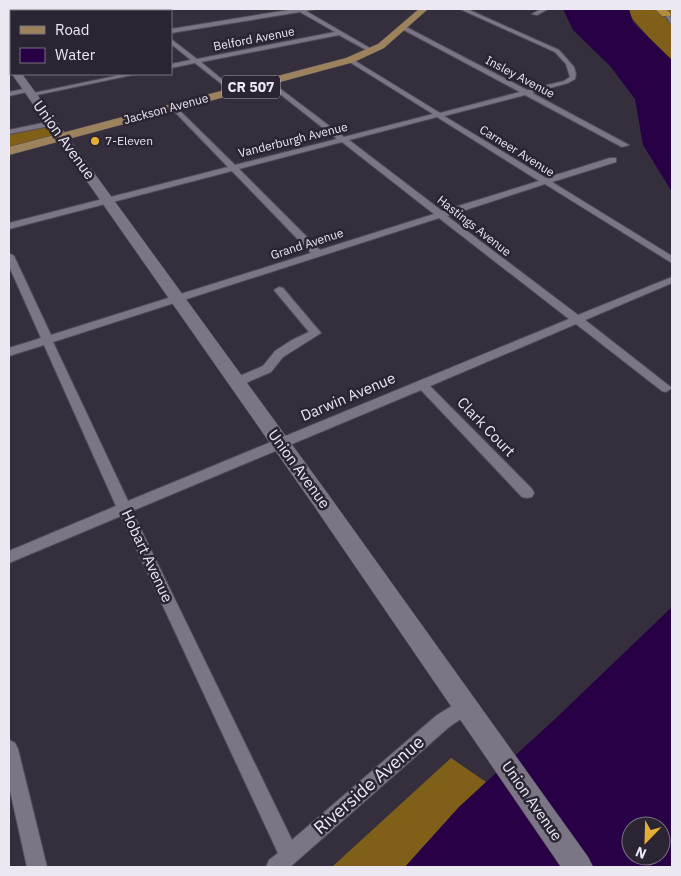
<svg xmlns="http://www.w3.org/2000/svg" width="681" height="876" viewBox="0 0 681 876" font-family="'IBM Plex Sans',sans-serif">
<rect width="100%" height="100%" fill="#352f3d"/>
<!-- forest -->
<g fill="#806019">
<polygon points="624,9 672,9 672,60 664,55"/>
<polygon points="47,127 55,136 9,148 9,134"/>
<polygon points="451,758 486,782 459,807 405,867 332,867"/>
</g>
<!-- water -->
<g fill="#270045" fill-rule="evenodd">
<polygon points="563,9 629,9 633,22 672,60 672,192 643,145 635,99 610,66 573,30"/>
<path d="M672 607V867H405L459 807 555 719ZM631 826H661V856H631Z"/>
</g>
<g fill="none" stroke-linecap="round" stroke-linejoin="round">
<defs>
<g id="minor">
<polygon points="124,9 137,9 129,11 116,11"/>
<polygon points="295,9 316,9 306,11 375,51 370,52 339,35 201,62 235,90 235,92 233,93 195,63 171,68 171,64 191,60 171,44 171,39 197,59 335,32 300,12 171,33 171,29"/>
<path d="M460 9H467L559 50 574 67 576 74 575 79 568 83 532 93 629 145 622 147 525 95 444 116 546 178 610 158H616V162L552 182 672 256V263L545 184 447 216 578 315 672 277V283L585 320 672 388 666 392 662 391 576 324 430 386 532 489 534 493 532 497 527 498 522 497 421 390 132 511 292 840 437 715 465 698 471 700 473 706 471 712 449 727 290 867H266L269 860 278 853 121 516 9 563V551L116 506 44 345 9 356V348L41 338 9 266V253L14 256 51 335 311 253 232 171 9 229V223L228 167 171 108V106H175L235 165 337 139 266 83V81H270L344 137 433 114 348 61V59H352L440 113 520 92 402 29V27H406L527 90 564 81 570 77 566 64 555 52ZM437 117 539 181 442 211 349 140ZM342 142 434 214 320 250 239 169ZM439 218 569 319 128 501 53 342Z"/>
<polygon points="541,9 548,9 537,15 532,14"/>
<polygon points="664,13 668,13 672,19 672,24 670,23"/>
<rect x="9" y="27" width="2" height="4"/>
<polygon points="11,58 11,62 9,63 9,59"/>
<polygon points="125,74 137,74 32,96 29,94"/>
<polygon points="29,88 32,90 31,91 9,96 9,92"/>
<polygon points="52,121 56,123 55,125 9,134 9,130"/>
<polygon points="279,287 283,288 321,333 283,357 271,372 241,385 233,385 231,382 233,379 263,366 275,351 292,340 309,332 274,290"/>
<polygon points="9,740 15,743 18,749 47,867 27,867 9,786"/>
</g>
<polygon id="secondary" points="12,74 22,74 328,494 588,857 593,867 561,867 314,506"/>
<polygon id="primary" points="419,9 428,9 384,48 354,62 9,155 9,147 346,58 378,44"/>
<polygon id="motorway" points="655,9 666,9 671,14 670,16 662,16"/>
</defs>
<!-- minor casing -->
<use href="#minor" stroke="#524d59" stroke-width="2"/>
<!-- secondary casing -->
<use href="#secondary" stroke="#524d59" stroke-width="1"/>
<!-- primary casing -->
<use href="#primary" stroke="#524d59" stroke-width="1"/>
<!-- motorway casing -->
<use href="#motorway" stroke="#524d59" stroke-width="1"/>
<!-- minor -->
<use href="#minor" fill="#7c7586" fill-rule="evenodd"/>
<!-- secondary -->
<use href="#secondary" fill="#7c7586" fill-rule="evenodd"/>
<!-- primary -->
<use href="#primary" fill="#9c835d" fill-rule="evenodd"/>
<!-- motorway -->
<use href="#motorway" fill="#b18c41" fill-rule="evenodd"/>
</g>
<!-- markers -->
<circle fill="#e4ad35" stroke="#2b2533" stroke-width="2" cx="95" cy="141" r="5"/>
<g text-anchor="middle" stroke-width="5" stroke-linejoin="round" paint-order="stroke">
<!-- far-street labels -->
<g font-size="12" fill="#ebe8f1" stroke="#2b2533">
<text transform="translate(254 39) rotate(-11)" y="4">Belford Avenue</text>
<text transform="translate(520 77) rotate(28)" y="4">Insley Avenue</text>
<text transform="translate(166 109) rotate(-15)" y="4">Jackson Avenue</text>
<text transform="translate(293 140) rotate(-14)" y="4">Vanderburgh Avenue</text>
<text transform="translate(517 151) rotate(32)" y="4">Carneer Avenue</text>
<text transform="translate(474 226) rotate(38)" y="4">Hastings Avenue</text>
<text transform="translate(307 244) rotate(-18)" y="4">Grand Avenue</text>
</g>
<!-- far-poi labels -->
<g font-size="12" fill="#ebe8f1" stroke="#2b2533" text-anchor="start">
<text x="105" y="145">7-Eleven</text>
</g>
<!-- shield labels -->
<rect fill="#2b2533" stroke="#b1aeb8" stroke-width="1" x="222" y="75.5" width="58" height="23" rx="4"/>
<g font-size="14" font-weight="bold" fill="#ebe8f1">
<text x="251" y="92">CR 507</text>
</g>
<!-- street labels -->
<g font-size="15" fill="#ebe8f1" stroke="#2b2533">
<text transform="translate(64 140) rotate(54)" y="5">Union Avenue</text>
<text transform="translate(348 397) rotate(-23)" y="5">Darwin Avenue</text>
<text transform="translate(486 427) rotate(46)" y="5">Clark Court</text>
<text transform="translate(299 469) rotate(54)" y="5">Union Avenue</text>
<text transform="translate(147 556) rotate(65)" y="5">Hobart Avenue</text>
<text transform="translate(532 801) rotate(55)" y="5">Union Avenue</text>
</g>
<!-- near-street labels -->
<g font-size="18" fill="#ebe8f1" stroke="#2b2533">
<text transform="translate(369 785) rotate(-41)" y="6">Riverside Avenue</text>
</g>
</g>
<!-- border -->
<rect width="681" height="876" fill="none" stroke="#ebe8f1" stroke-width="20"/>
<!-- legend -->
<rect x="10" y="10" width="162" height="65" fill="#2b2533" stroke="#78737f"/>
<rect x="20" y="26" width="25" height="8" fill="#9c835d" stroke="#78737f"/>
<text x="55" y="35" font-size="15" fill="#ebe8f1">Road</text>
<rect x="20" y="48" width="25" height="15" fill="#270045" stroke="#78737f"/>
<text x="55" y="60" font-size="15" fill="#ebe8f1">Water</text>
<!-- north arrow -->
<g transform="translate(646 841) rotate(203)"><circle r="24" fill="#2b2533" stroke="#78737f"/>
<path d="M0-4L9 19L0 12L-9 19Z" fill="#e4ad35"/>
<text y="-8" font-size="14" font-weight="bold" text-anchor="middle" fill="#ebe8f1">N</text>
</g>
</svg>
